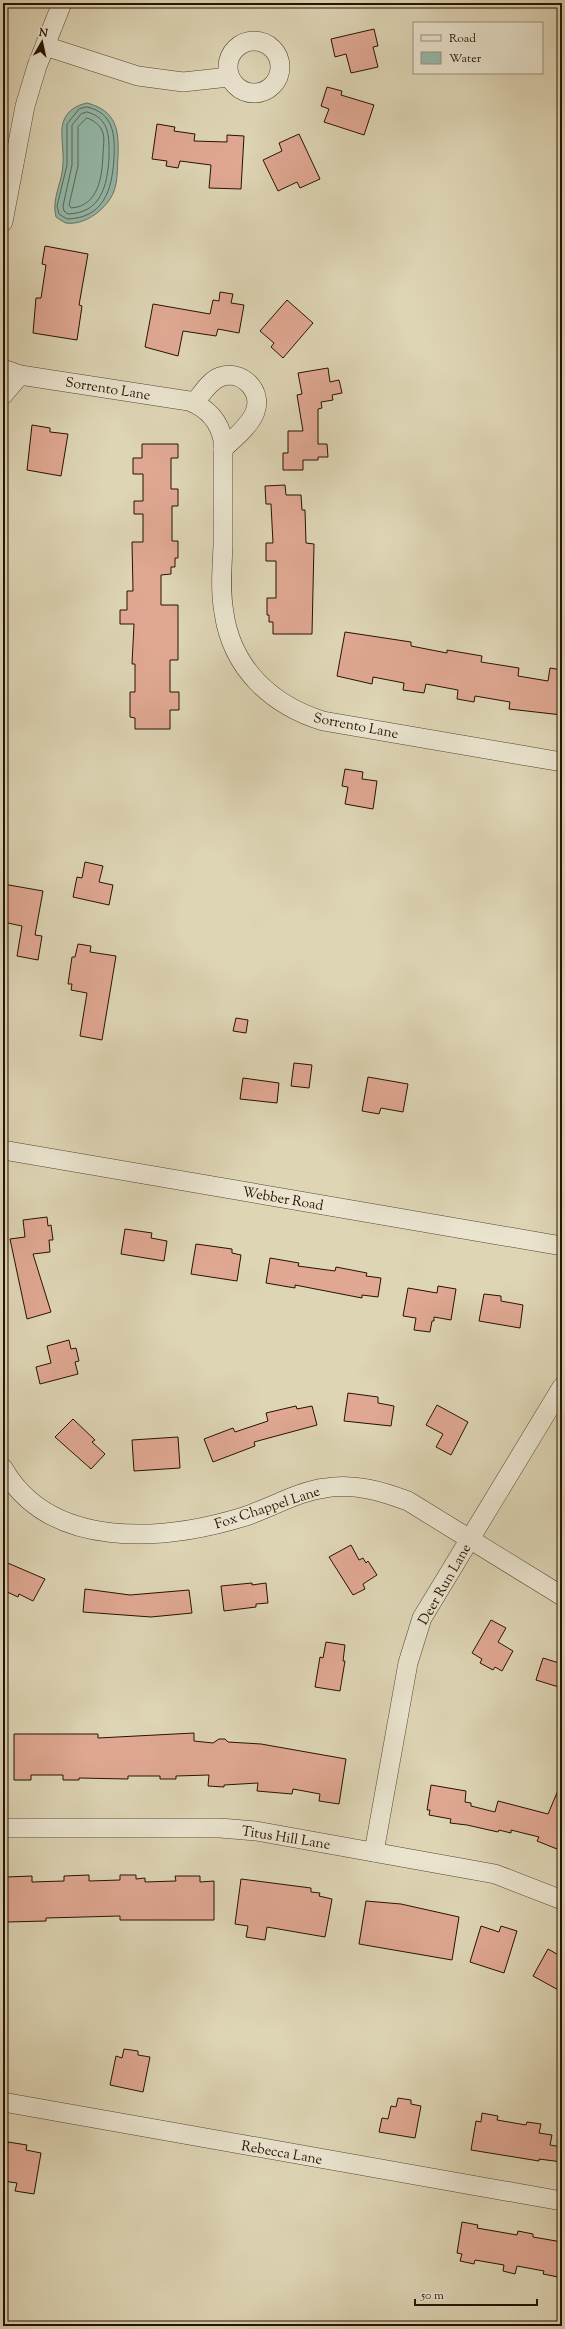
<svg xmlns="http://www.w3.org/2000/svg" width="565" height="2329" viewBox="0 0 565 2329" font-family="'Sorts Mill Goudy',serif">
<rect width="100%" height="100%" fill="#ded5b5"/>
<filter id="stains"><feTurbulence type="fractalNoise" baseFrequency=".005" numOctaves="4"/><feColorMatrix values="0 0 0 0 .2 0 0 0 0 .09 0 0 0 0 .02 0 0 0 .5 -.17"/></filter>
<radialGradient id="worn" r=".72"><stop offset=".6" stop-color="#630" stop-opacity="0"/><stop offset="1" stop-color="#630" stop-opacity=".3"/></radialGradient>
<!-- water -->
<path fill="#94b9aa" stroke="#687666" d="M87 103C117 111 119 130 118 157 117 168 118 180 114 191 108 208 85 226 66 223 63 222 59 219 56 217 51 198 63 182 63 163 64 153 60 131 63 123 66 111 77 105 87 103Z"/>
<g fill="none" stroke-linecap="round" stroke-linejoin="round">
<!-- shore -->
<g stroke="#5d6656" stroke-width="1">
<path d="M87 107C114 113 115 135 114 158 112 190 104 218 67 219L59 214 57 206 67 165V124L79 109Z"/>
<path d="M87 112C111 118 109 139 109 159 107 186 101 213 68 214L64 211 63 206 72 165V125L81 114Z"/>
<path d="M87 118C94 120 101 126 103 133 105 139 103 148 103 155 102 176 99 206 71 208L69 205 78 166V127Z"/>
</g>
</g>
<!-- building -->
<g fill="#e0a893" stroke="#261201">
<polygon points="374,29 378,46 373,47 378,67 351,73 346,54 335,57 331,39"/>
<polygon points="327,87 342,91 341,95 374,105 364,135 324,122 329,109 321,106"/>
<polygon points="157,124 175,127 174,131 195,134 194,141 227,142 227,135 244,136 241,189 209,188 211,165 180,161 178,168 166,166 167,161 152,159"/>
<polygon points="299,134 320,179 300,188 297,182 278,191 263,160 282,151 279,143"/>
<polygon points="45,246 88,254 79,305 82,306 77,340 33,333 36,298 41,298 46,265 42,264"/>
<polygon points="220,292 233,294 231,303 244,305 239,333 218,329 216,336 183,331 178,356 145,347 153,304 210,314 213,300 219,301"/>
<polygon points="287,300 313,323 283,358 271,347 274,343 260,331"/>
<polygon points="328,368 330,382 339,380 342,393 332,395 333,400 321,402 322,408 318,409 318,444 327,444 328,457 318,457 318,460 303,460 303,470 283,470 283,453 288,453 288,431 303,431 297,395 302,394 298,373"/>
<polygon points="32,425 50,428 50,432 68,434 61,476 27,470"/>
<polygon points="142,444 178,444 178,458 171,458 171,489 178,489 178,506 172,506 172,541 178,541 178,558 175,558 175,567 171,567 171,574 161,575 161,605 178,605 178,660 170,660 170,692 179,692 179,710 170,710 170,729 135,729 135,718 130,717 130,692 135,692 135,664 132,664 134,624 120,624 120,610 127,610 127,591 133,591 132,542 143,542 143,514 134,514 134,501 143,501 143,474 133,474 133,458 142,458"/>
<polygon points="285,485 286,495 301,495 302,510 305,510 306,543 314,544 312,634 273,634 273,622 269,622 269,615 267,615 267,598 276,598 276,561 266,561 266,543 273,543 271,504 266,504 265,486"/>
<polygon points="345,632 411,642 411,646 447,653 447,650 482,656 481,662 519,668 518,676 548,681 550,668 562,670 562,715 509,709 510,702 475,696 474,702 457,699 458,690 426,684 424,693 403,690 404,683 373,677 372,684 337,676"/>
<polygon points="345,769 363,772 362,779 377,781 373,809 345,804 348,787 342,786"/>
<polygon points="85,862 103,866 99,882 113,885 109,905 73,897 77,877 82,878"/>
<polygon points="3,884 43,891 35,935 42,936 38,960 17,956 22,926 3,922"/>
<polygon points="78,944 91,946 90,952 116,956 102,1040 80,1036 87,993 71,990 72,984 68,984 72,957 75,957"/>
<polygon points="236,1018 248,1020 246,1033 233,1031"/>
<polygon points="294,1063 312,1065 309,1088 291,1086"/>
<polygon points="368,1077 408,1084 403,1112 381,1108 379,1114 362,1111"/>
<polygon points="243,1078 279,1083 277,1103 240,1099"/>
<polygon points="47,1217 48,1226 51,1225 53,1240 49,1240 50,1252 33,1254 51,1312 27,1319 10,1239 25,1237 23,1220"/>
<polygon points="125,1229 152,1233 151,1238 167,1241 164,1261 121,1254"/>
<polygon points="196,1244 232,1249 232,1253 241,1255 237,1281 191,1274"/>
<polygon points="270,1258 299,1263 298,1266 335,1271 336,1267 367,1273 366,1276 381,1278 378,1297 362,1295 362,1298 295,1285 295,1288 266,1283"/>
<polygon points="438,1286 456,1289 451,1320 434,1317 434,1321 432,1321 430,1332 414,1330 416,1318 403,1316 408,1288 437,1293"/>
<polygon points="484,1294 501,1296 501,1301 523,1305 520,1328 479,1321"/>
<polygon points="69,1340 71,1349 76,1348 79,1361 75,1362 78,1374 40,1384 36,1367 51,1363 47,1346"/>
<polygon points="348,1393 378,1397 378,1403 394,1406 391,1426 344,1421"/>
<polygon points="437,1405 468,1422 451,1455 436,1447 443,1434 426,1425"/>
<polygon points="296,1406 297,1409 312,1406 317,1425 254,1442 255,1446 213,1462 204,1439 233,1428 235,1432 268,1421 266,1413"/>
<polygon points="73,1419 95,1440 92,1442 105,1454 91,1469 55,1437"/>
<polygon points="178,1437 180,1468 134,1471 132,1440"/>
<polygon points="351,1545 359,1560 363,1558 366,1563 368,1561 377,1575 363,1584 365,1589 353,1595 329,1557"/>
<polygon points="3,1561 45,1579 33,1601 19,1594 18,1597 3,1590"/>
<polygon points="252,1583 252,1585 266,1583 268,1603 256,1604 256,1607 224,1611 221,1586"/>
<polygon points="85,1589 130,1595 189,1590 192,1613 151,1617 83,1612"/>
<polygon points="491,1620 506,1628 498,1642 513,1651 502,1671 495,1667 493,1670 480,1663 482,1659 472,1653"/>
<polygon points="326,1642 345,1645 343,1661 345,1661 340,1691 315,1687 320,1657 323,1658"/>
<polygon points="543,1658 562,1664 562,1688 536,1680"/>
<polygon points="194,1733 194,1741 213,1743 219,1739 225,1739 228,1742 261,1744 346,1759 339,1804 319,1801 320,1794 293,1789 292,1794 257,1791 258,1783 224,1785 224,1787 208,1786 209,1775 176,1776 176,1779 160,1779 160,1776 128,1776 128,1779 79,1778 79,1780 63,1780 63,1775 31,1775 31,1780 14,1780 14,1734 98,1734 98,1738"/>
<polygon points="562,1781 562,1851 537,1841 539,1837 511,1830 511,1833 499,1830 498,1832 467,1825 450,1823 451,1819 429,1815 430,1810 427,1810 431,1785 466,1791 465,1802 471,1803 471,1806 495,1812 498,1801 548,1814"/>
<polygon points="89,1875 89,1881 120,1880 120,1875 136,1875 136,1879 145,1878 145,1882 176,1881 175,1876 200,1876 200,1882 214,1881 214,1920 120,1920 120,1916 46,1918 46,1921 7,1922 7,1877 32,1876 32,1882 64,1881 64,1876"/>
<polygon points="241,1879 311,1888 311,1892 320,1893 319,1896 332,1899 325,1937 267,1927 265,1940 246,1937 248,1926 235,1924"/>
<polygon points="366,1901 401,1904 459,1917 452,1960 359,1944"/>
<polygon points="481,1926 499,1932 501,1926 517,1931 504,1973 470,1962"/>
<polygon points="548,1949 562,1957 562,1992 533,1976"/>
<polygon points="124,2049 138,2051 138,2055 150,2057 143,2092 110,2085 116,2056 122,2058"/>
<polygon points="398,2098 411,2100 411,2104 421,2106 415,2138 379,2132 382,2118 388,2119 391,2106 396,2107"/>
<polygon points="482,2113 498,2116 497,2120 526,2125 527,2122 541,2124 539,2133 552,2135 550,2145 562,2147 562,2162 539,2159 539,2161 471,2150 476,2121 481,2122"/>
<polygon points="8,2142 27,2145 26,2150 41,2153 34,2194 15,2191 17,2183 3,2181"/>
<polygon points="462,2222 478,2225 477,2228 517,2235 518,2231 533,2234 533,2237 562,2242 562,2270 560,2269 558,2277 543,2274 544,2271 517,2266 515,2274 503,2271 504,2265 475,2260 474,2264 460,2261 462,2254 457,2253"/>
</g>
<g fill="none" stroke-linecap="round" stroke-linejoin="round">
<defs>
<g id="minor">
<circle cx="254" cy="67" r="26"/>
<polyline points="45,46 138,76 183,82 229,77"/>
<polyline points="3,222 25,106 37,66 62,3"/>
<path d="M3 369 20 375 189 401C207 408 219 420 223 440 223 475 223 511 223 546 222 568 220 591 224 613 232 668 271 705 323 721L562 762"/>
<polyline points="3,395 20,375"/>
<path d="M194 403C202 394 209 381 220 377 242 369 263 391 255 412 250 426 233 439 223 449"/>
<polyline points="3,1150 562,1246"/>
<path d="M3 1468C50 1551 164 1541 243 1517 271 1508 296 1492 325 1488 354 1483 381 1491 408 1501L562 1596"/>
<polyline points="3,1828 220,1828 256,1831 495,1874 562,1900"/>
<polyline points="374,1852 408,1663 422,1618 562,1387"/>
<polyline points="3,2102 562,2201"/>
</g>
</defs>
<!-- minor casing -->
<use href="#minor" stroke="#54432e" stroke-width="20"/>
<!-- minor -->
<use href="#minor" stroke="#eae4cf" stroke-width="19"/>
</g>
<g text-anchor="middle" stroke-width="3" stroke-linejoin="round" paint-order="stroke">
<!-- street labels -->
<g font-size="14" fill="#261201" stroke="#eae4cf">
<text transform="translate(108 388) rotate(9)" y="5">Sorrento Lane</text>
<text transform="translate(356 725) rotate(11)" y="5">Sorrento Lane</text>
<text transform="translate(283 1198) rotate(10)" y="5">Webber Road</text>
<text transform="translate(267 1507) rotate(-18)" y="5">Fox Chappel Lane</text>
<text transform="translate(444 1584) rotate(-60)" y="5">Deer Run Lane</text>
<text transform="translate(286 1837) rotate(9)" y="5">Titus Hill Lane</text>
<text transform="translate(282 2152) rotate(10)" y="5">Rebecca Lane</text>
</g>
</g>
<!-- margin -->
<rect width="565" height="2329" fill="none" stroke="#ded5b5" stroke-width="16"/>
<rect x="4" y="4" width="557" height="2321" fill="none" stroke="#261201" stroke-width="2"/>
<rect x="8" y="8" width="549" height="2313" fill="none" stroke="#261201"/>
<!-- legend -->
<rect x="413" y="22" width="130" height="52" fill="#eae4cf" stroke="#9c907d"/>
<rect x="421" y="35" width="20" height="6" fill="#eae4cf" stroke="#9c907d"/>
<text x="449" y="42" font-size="12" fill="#261201">Road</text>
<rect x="421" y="52" width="20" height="12" fill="#94b9aa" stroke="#9c907d"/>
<text x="449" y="62" font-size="12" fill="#261201">Water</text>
<!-- north arrow -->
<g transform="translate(42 42) rotate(9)" stroke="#eae4cf" stroke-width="3" paint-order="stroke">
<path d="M0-3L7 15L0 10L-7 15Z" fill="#261201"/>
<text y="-6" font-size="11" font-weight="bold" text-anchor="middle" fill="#261201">N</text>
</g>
<!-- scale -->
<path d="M415 2299v6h122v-6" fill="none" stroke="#261201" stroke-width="2"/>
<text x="421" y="2299" font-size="12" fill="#261201" stroke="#eae4cf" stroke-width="3" paint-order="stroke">50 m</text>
<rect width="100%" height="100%" filter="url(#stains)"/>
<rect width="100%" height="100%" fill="url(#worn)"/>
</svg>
